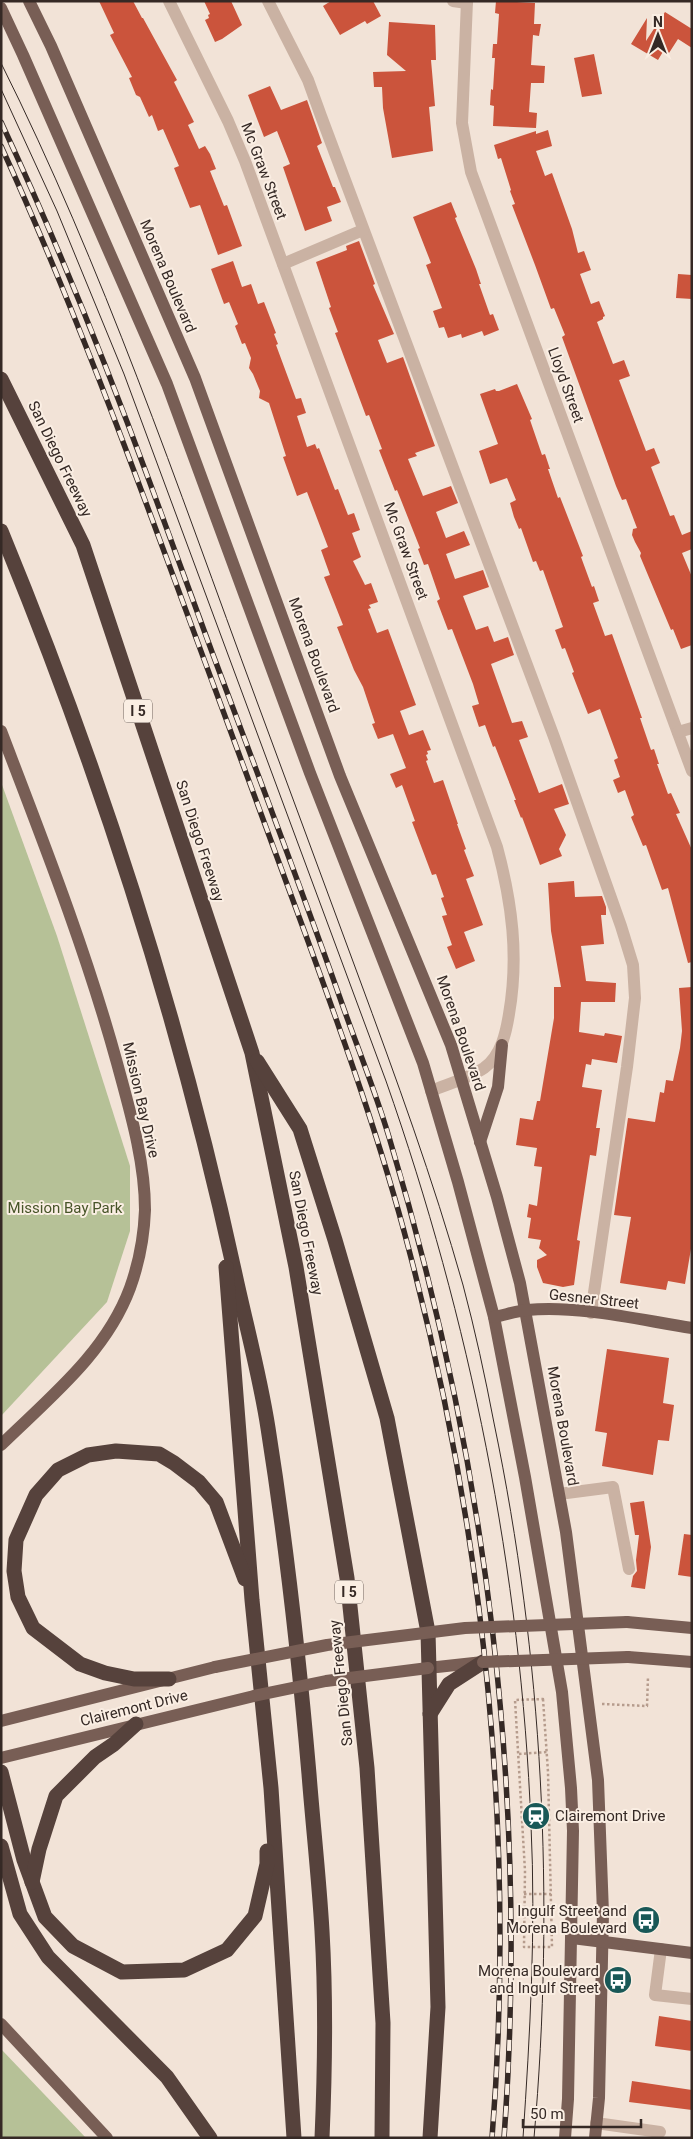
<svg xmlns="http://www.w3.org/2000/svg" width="693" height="2139" viewBox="0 0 693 2139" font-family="Roboto,sans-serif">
<rect width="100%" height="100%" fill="#f2e3d7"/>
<!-- green -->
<g fill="#b6c197">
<polygon points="1,782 57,936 130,1166 130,1231 107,1302 1,1416"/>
<polygon points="1,2049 86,2138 1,2138"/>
</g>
<!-- building -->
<g fill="#cb543c">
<polygon points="99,1 133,1 142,18 143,18 177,80 174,82 194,122 188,125 199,149 205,146 210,154 216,169 210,171 224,206 227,205 242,246 218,255 200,205 190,208 174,168 179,166 163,129 158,131 152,115 149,117 140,97 136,95 129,78 132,77 110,35 114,33"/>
<polygon points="204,1 231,1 242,25 222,39 215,42 205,20 209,18 208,15 210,14"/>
<polygon points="331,1 373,1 381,16 367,24 365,21 340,35 323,6"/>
<polygon points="496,1 535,3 534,24 541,24 539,36 533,35 531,65 545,66 544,83 531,83 529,112 537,113 536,128 493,126 494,106 490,105 491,89 493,90 495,58 492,58 493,44 497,44 499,14 495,13"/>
<polygon points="665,12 692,29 692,48 678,39 669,53 664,50 658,60 631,44 647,18 646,41"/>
<polygon points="389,22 435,25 436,60 431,60 435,106 429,107 433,151 392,158 383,108 382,87 374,87 373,72 406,71 387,55"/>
<polygon points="594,54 602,94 582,97 574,58"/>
<polygon points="270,86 281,110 307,100 322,143 317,146 333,187 335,187 341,202 327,207 332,221 305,231 283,167 290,164 277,131 264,137 248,95"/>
<polygon points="548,130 552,146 536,151 545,176 552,173 572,229 578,253 584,251 591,270 580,274 591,304 599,301 605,316 603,317 603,319 597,322 613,364 624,360 630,376 619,380 646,451 654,448 660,463 651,467 670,516 674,515 682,535 692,531 692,549 682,553 692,577 692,645 681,649 673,629 671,630 640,556 641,553 635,542 632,535 633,529 637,528 626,499 622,500 616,486 562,337 565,335 554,308 551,309 535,265 512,205 515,204 510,191 511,190 501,158 498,159 494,145 536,131 536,134"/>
<polygon points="451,202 457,217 455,218 476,269 481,284 479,284 490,315 493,314 499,330 484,336 482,331 462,338 461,334 448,338 444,327 439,328 433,311 442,308 426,265 431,263 413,217"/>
<polygon points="359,241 375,284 373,285 394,334 378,340 387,363 403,357 435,446 415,453 417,456 408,459 423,496 451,486 458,503 436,512 446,538 464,531 470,545 446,554 455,579 483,570 489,587 463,596 476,630 488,626 494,642 508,637 514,655 491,664 512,723 522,721 528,737 519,740 539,793 562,784 569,804 554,809 566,835 559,849 562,856 540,865 522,817 521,818 514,800 516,800 495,746 493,747 485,725 479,727 472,706 479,704 473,684 452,629 448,630 437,601 440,599 428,564 424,565 418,549 420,548 397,490 395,491 379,450 382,449 369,415 366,416 335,333 338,332 329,308 331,307 316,262 347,250 346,246"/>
<polygon points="233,261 242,287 251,284 258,304 264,302 276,333 274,334 278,344 276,345 296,399 301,398 306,413 297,416 307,447 315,444 317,449 319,448 335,490 338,489 348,515 354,513 360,530 352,533 361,557 353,561 365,585 371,583 378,602 369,605 371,608 368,609 377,633 388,629 416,705 400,711 409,735 423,730 431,750 427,751 428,754 426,755 428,760 426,761 434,783 443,780 458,824 457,824 466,849 464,850 474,876 466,879 483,925 464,932 475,961 456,969 447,947 452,945 442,916 447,915 441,898 444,897 436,874 432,875 412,822 415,821 402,785 396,788 390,774 406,768 393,734 378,739 372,724 375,723 363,687 354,670 337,627 343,625 324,577 330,575 321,550 328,547 307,492 297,496 283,457 286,456 269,403 259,398 260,391 253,374 249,368 251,358 245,343 242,344 235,326 238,324 229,302 224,304 211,269"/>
<polygon points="678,274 692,275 692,299 676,298"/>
<polygon points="517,384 532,419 530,420 542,455 545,454 550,469 548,469 558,498 560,497 583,556 581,557 592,587 594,586 599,601 593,603 605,636 612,634 642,718 640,718 651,750 654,749 659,764 657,764 668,794 671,793 680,813 676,814 692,850 692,962 688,963 668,888 662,890 646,845 643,846 631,817 634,815 625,790 618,793 613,780 620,777 614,760 618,758 600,709 588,714 572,673 574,672 565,648 562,649 555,630 563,627 543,570 540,571 536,561 533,562 521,528 519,529 514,517 510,503 516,500 507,478 490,484 479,451 498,444 480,394 495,389 496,391 499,391"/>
<polygon points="574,881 575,897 602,896 606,907 606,915 601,915 604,944 581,946 586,981 616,983 615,1002 581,1002 579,1032 604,1036 605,1033 622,1036 617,1063 592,1059 591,1065 586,1064 582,1087 602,1090 596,1128 600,1128 596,1156 590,1155 577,1240 580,1241 574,1285 563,1287 543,1283 537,1267 537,1260 547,1255 539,1248 541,1240 528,1238 531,1218 527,1217 529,1204 537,1206 542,1167 534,1166 537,1148 516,1145 520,1118 533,1120 537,1101 540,1101 554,1018 554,987 561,987 551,931 548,883"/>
<polygon points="692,987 692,1243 685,1284 668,1281 666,1290 620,1283 631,1217 614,1215 628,1118 655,1122 660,1092 664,1093 666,1080 673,1081 680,1048 682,1031 679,988"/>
<polygon points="607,1349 669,1358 663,1403 674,1405 669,1441 658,1440 653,1475 602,1466 607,1433 595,1431"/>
<polygon points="644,1501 651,1547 645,1589 631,1587 633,1576 637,1571 636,1560 639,1535 635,1535 630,1503"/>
<polygon points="684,1534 692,1535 692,1577 678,1575"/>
<polygon points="659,2016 692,2021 692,2051 655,2046"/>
<polygon points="632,2081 692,2090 692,2110 629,2102"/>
</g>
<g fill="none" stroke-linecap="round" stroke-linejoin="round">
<!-- path -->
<g stroke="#b69c8d" stroke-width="2.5" stroke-dasharray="2.5 2.5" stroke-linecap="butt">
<polygon points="543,1699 548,1772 552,1947 524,1947 525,1871 515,1700"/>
<polyline points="602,1704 647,1706 648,1677"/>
<polyline points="519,1754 547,1752"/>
<polyline points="524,1894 551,1894"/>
</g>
<!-- minor -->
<g stroke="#cab2a3" stroke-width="12">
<path d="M169 1 228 121 245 161 497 847C512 903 519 956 509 1014 506 1033 501 1056 484 1068 469 1078 448 1084 431 1091"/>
<polyline points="268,1 308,80 321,116 554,737 621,926 633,965 635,998 627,1067 591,1313"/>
<polyline points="453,1 467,3"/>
<polyline points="467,1 462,123 471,172 692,771"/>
<polyline points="283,264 363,230"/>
<polyline points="678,732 692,728"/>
<polyline points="559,1494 613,1487 629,1569"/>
<polyline points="661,1949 655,1995 692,1999"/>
<polyline points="596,2123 660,2132"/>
</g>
<!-- major -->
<g stroke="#785e55" stroke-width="12">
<polyline points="29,1 51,46 195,378 340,776 451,1045 497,1197 520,1283 566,1532 598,1780 603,1913 599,2098 595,2138"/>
<polyline points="1,8 23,55 167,384 310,773 423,1063 458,1182 494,1317 525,1477 562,1692 571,1788 573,1831 568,2099 565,2138"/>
<path d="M1 731C43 841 86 950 117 1063 130 1111 145 1161 145 1210 144 1236 139 1263 130 1288 106 1353 49 1398 1 1445"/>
<polyline points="480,1142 498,1087 502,1045"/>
<path d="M494 1317C505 1315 516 1311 527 1310 580 1305 640 1320 692 1328"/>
<polyline points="627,1622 692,1628"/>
<polyline points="628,1657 692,1662"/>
<polyline points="428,1668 483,1662"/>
<polyline points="1,1721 215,1667"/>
<polyline points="1,1758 254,1696"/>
<polyline points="572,1938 692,1953"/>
<polyline points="1,2024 107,2138"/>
</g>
<!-- highway -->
<g stroke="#56423c" stroke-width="15">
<polyline points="1,379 83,545 252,1053 296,1267 347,1578 367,1768 383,2023 382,2138"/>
<path d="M1 531C100 771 180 1020 235 1274 246 1325 260 1376 268 1428 286 1542 299 1658 309 1774 313 1826 319 1878 322 1931 326 1999 325 2069 322 2138"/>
<polyline points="257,1061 300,1129 335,1240 387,1418 428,1632 438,2007 430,2138"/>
<polyline points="226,1267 252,1600 271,1788 294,2138"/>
<polyline points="169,1679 134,1679 105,1673 80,1664 33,1628 18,1597 14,1571 16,1540 36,1495 58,1470 88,1455 116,1451 159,1454 174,1463 199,1482 216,1502 245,1579"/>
<polyline points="430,1714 449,1684 483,1662"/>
<polyline points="1,1772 24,1860 45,1917 73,1946 122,1972 184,1970 227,1950 255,1916 267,1864 267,1851"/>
<polyline points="1,1846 20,1914 48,1957 167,2077 210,2138"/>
<polyline points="32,1882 39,1849 56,1796 95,1757 114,1744 136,1724"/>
</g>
<!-- tram -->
<g stroke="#352925" stroke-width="1">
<path d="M1 63C103 267 177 485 256 699 290 791 324 883 358 975 396 1078 433 1179 463 1285 475 1330 485 1376 494 1423 543 1658 555 1899 534 2138"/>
<path d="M1 89 57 211 124 374 386 1081C470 1320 521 1572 531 1825 536 1930 530 2034 523 2138"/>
</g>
<defs>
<g id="rail">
<path d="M1 122C56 240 105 361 150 483 171 539 191 596 212 652 255 767 299 882 340 998 356 1044 375 1090 389 1137 487 1461 529 1800 504 2138"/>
<path d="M1 146C82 323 147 506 215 689 245 770 275 851 305 933 343 1037 381 1142 409 1250 485 1538 516 1840 492 2138"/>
</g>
</defs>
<!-- rail casing -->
<use href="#rail" stroke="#352925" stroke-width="5.5"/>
<!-- rail -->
<use href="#rail" stroke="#faeee3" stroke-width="4" stroke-dasharray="11" stroke-linecap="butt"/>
<!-- major-bridge -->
<g stroke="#785e55" stroke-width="12">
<polyline points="483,1662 628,1657"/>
<polyline points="215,1667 327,1645 465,1628 627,1622"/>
<polyline points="254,1696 326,1681 428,1668"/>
</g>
</g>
<!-- icons -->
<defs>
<symbol id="station-disc" viewBox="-11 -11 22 22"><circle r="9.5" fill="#195857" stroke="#faeee3"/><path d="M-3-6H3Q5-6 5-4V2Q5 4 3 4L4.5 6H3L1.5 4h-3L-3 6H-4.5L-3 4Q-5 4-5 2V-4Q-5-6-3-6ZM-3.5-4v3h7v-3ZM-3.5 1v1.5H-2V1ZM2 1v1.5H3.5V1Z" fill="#fff"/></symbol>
<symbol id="bus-disc" viewBox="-11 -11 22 22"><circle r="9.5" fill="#195857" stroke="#faeee3"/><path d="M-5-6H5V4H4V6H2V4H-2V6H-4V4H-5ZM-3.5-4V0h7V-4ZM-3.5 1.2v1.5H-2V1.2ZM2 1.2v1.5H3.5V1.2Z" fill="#fff"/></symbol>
</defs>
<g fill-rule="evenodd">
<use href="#station-disc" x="520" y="1800" width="32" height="32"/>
<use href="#bus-disc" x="630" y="1904" width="32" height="32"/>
<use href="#bus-disc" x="602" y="1964" width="32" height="32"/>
</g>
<g text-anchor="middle" stroke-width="4" stroke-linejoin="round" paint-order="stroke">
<!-- shield labels -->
<g fill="#faeee3" stroke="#70645e" stroke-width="1">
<rect x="124" y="699.5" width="28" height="23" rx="4"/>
<rect x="335" y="1580.5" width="28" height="23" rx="4"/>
</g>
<g font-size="14" font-weight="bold" fill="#352925">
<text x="138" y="716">I 5</text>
<text x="349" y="1597">I 5</text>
</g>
<!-- street labels -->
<g font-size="15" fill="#352925" stroke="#faeee3">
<text transform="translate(264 171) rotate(69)" y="5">Mc Graw Street</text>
<text transform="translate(168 276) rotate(67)" y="5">Morena Boulevard</text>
<text transform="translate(566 385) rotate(70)" y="5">Lloyd Street</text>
<text transform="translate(60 459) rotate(64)" y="5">San Diego Freeway</text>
<text transform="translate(406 551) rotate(70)" y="5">Mc Graw Street</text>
<text transform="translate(314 655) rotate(70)" y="5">Morena Boulevard</text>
<text transform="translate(200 841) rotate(72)" y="5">San Diego Freeway</text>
<text transform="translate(461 1033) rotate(71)" y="5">Morena Boulevard</text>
<text transform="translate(141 1100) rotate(77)" y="5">Mission Bay Drive</text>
<text transform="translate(306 1233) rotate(79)" y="5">San Diego Freeway</text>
<text transform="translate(594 1299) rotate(6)" y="5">Gesner Street</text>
<text transform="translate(563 1426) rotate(80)" y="5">Morena Boulevard</text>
<text transform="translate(341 1683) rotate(-96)" y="5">San Diego Freeway</text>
<text transform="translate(134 1708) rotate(-14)" y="5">Clairemont Drive</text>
</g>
<!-- park labels -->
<g font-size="15" fill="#475428" stroke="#faeee3">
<text x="65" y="1213">Mission Bay Park</text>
</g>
<!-- poi labels -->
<g font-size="15" fill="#352925" stroke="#faeee3" text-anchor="end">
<text x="555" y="1821" text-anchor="start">Clairemont Drive</text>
<text x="627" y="1916">Ingulf Street and<tspan x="627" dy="17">Morena Boulevard</tspan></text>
<text x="599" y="1976">Morena Boulevard<tspan x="599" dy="17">and Ingulf Street</tspan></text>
</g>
</g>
<!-- border -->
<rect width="693" height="2139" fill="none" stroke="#352925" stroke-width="5"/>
<!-- north arrow -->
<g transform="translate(658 35)" stroke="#faeee3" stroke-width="4" paint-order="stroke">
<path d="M0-4L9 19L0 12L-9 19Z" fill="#352925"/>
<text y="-8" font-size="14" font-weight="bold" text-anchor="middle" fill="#352925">N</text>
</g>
<!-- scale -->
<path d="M523 2119v8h118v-8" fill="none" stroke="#352925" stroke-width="2.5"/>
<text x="530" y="2119" font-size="15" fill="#352925" stroke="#faeee3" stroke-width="4" paint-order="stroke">50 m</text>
</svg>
